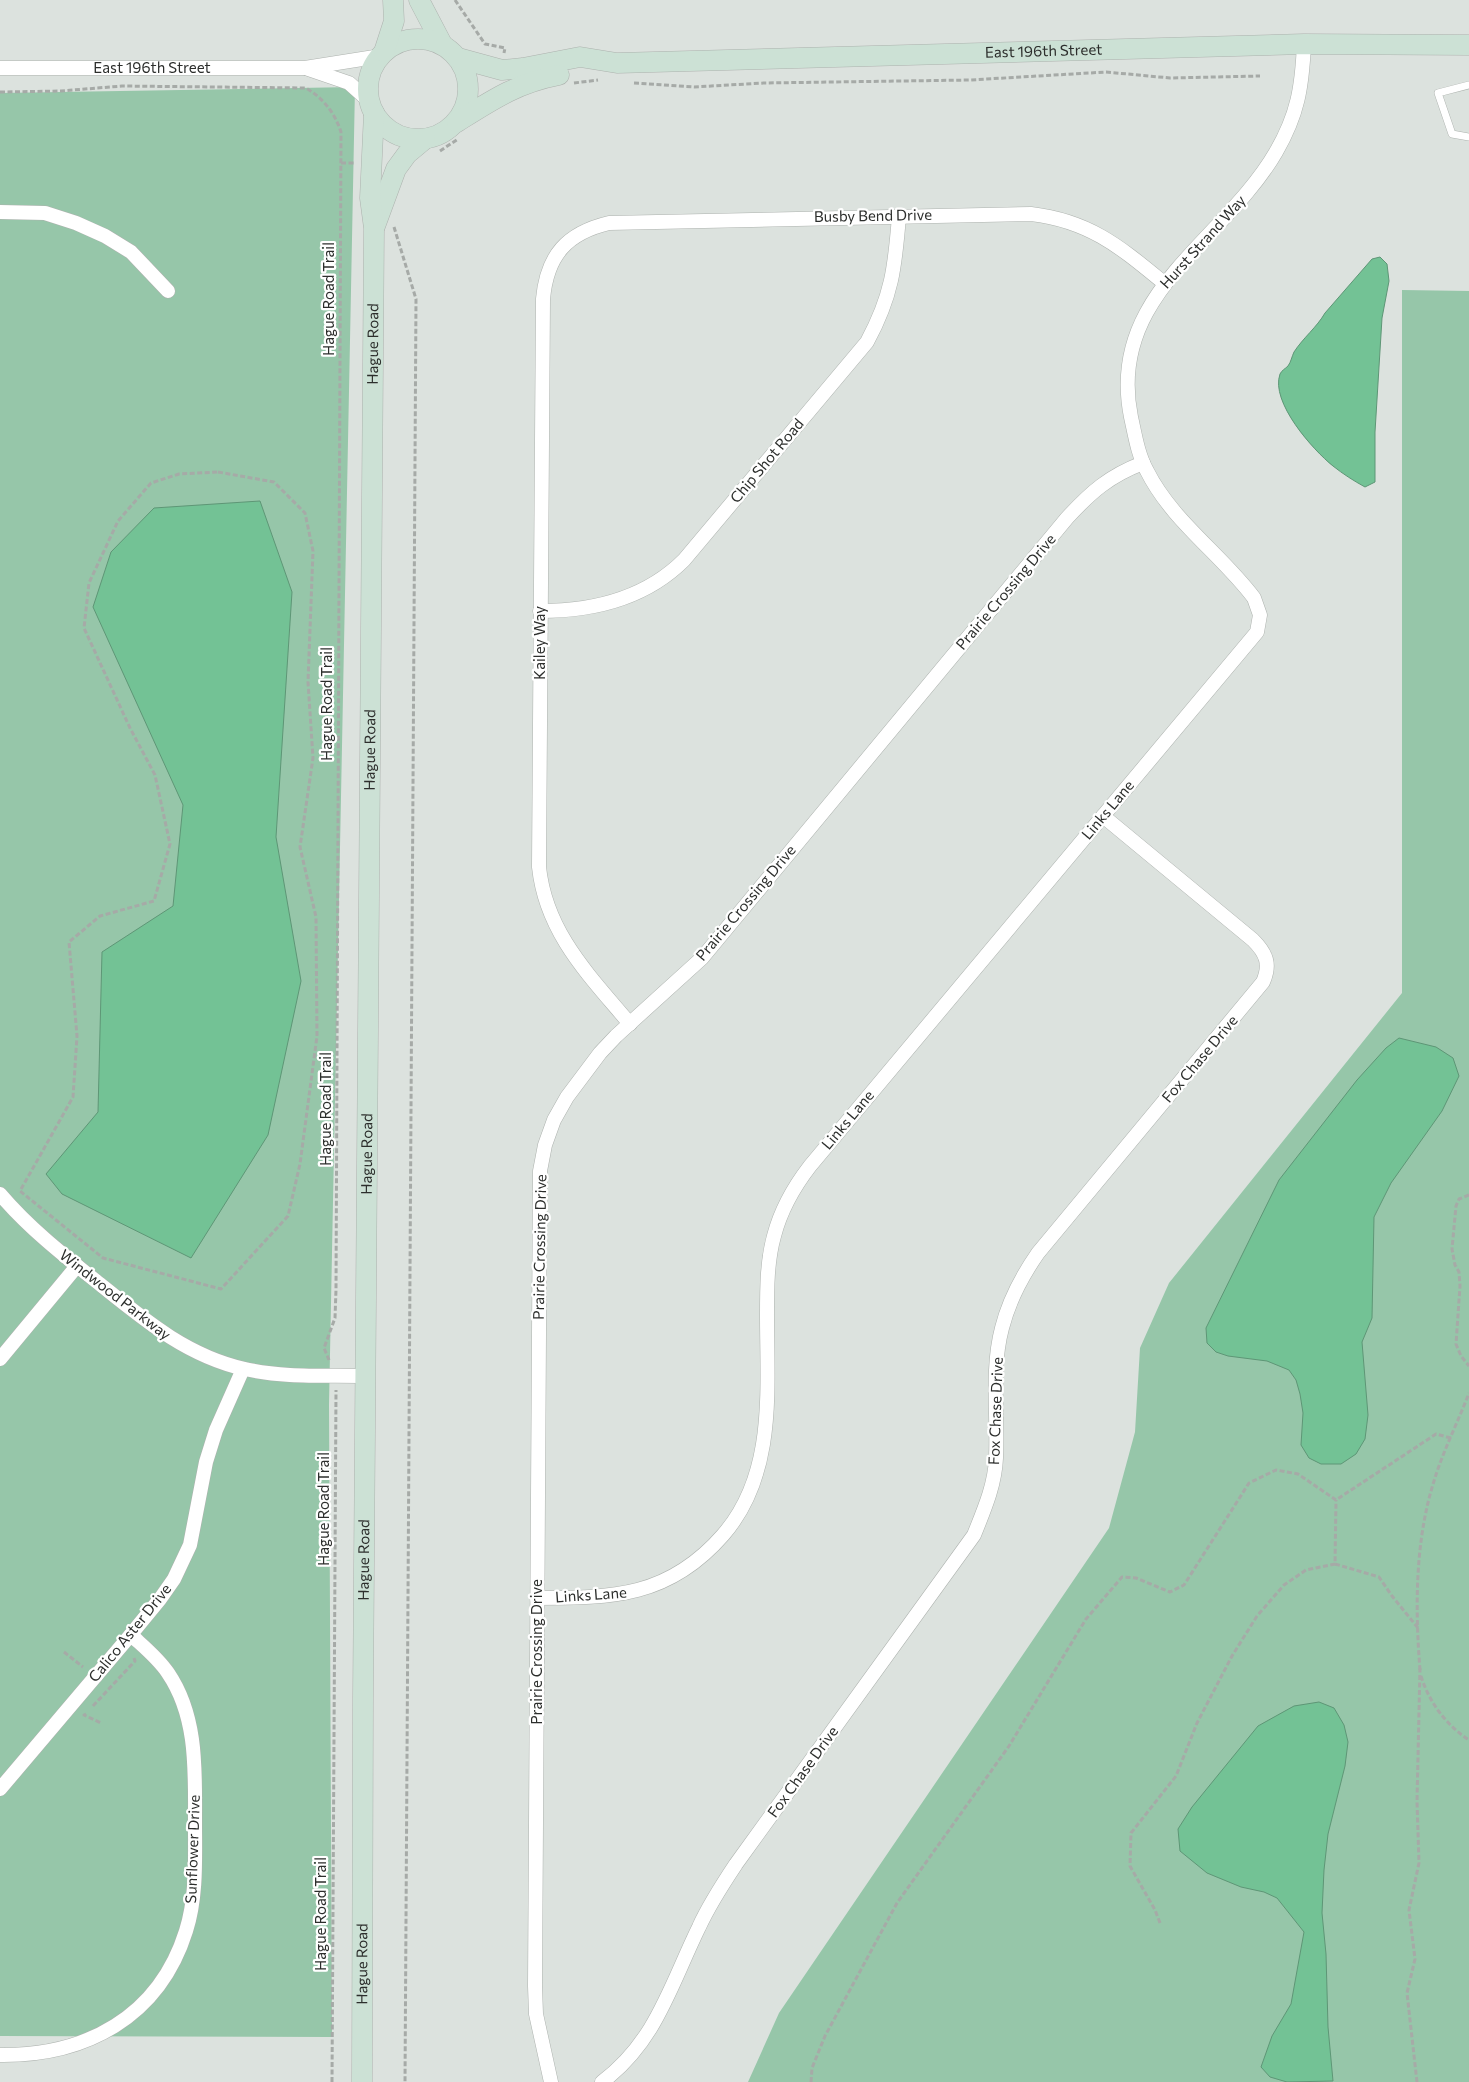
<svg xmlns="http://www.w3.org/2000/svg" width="1469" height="2082" viewBox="0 0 1469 2082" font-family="Commissioner,sans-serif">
<rect width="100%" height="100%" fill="#dce2de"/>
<!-- green -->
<g fill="#96c6a9">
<polygon points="355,87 329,1405 332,2037 0,2036 0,93"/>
<polygon points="1402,290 1469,291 1469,2082 748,2082 779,2013 1109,1528 1135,1432 1140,1348 1169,1283 1402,993"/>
</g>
<!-- water -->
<g fill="#73c295" stroke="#5e9676">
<path d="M1380 257 1387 264 1389 281 1382 318 1375 432V482L1365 487C1354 481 1343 474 1333 466 1313 450 1270 402 1280 374 1282 370 1285 369 1288 366 1291 362 1292 356 1294 352 1303 338 1317 327 1325 313L1372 259Z"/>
<polygon points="260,501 292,592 276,837 301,981 268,1135 191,1258 62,1194 46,1174 98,1112 102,952 173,906 183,805 93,607 111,552 154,508"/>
<polygon points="1399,1038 1436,1047 1453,1058 1459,1076 1442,1111 1391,1183 1374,1217 1372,1318 1362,1342 1368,1415 1365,1439 1356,1454 1341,1464 1321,1464 1309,1458 1301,1445 1303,1413 1300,1394 1296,1380 1289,1370 1267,1361 1228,1356 1216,1352 1207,1343 1206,1328 1279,1180 1357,1080 1386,1048"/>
<polygon points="1319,1702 1334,1708 1344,1725 1348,1742 1345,1766 1328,1834 1324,1870 1322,1913 1326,1954 1328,2027 1333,2081 1287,2082 1270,2077 1261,2067 1272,2036 1291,2004 1304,1932 1277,1898 1264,1892 1241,1887 1207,1873 1180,1851 1178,1829 1192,1807 1258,1726 1294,1706"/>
</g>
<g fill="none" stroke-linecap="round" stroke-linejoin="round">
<defs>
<polyline id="service" points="1469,85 1438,93 1452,134 1469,137"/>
<g id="minor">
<path id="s1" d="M0 68H305L381 56"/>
<polyline points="308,69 349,83 369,101"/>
<polyline points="0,212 45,213 76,223 105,236 131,252 168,291"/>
<path d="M540 611C594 611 645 599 684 560L867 342C892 296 895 267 899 216"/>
<path d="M630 1024C589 975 546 933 539 867L543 299C547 255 567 233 609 223L1031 214C1090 221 1120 247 1164 283"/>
<path d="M0 1194C28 1227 62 1254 96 1281 142 1318 186 1356 245 1369 284 1378 326 1375 366 1376"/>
<polyline points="0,1359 77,1266"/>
<path d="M537 1598C613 1598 669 1597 723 1535 776 1474 767 1391 767 1315 767 1289 767 1261 774 1236 781 1209 793 1188 810 1166L1257 632 1260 615 1254 598C1221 554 1172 521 1147 471 1138 455 1135 435 1131 417 1106 294 1224 242 1276 152 1298 114 1302 87 1304 44"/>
<polyline points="0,1789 128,1638 160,1599 174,1579 190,1545 206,1462 216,1430 243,1369"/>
<path d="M0 2055C86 2056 159 2017 186 1931 197 1897 195 1858 195 1822 195 1772 198 1717 168 1673 158 1658 144 1647 131 1635"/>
<path d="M551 2082 536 2014 535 1986 540 1171 545 1145 554 1120 567 1097 600 1053 616 1036 702 958 1067 518C1091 492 1109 476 1143 463"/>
<path d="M602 2082C656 2042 671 1984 699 1927 709 1905 722 1885 736 1864L974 1535C984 1510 995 1485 996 1458 998 1415 991 1369 1002 1328 1009 1300 1022 1276 1038 1253L1263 982C1271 964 1266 953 1253 940L1103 816"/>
</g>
<g id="secondary">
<polyline points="419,0 442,44"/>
<circle cx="418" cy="89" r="50"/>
<polyline points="384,52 394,21 393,0"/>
<path id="s2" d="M458 58 502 70 523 68 580 57 617 63 1304 44 1469 45"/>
<path d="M457 122C492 100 517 83 559 75"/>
<polyline points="375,226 396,169 407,154 425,139"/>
<path id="s3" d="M362 2082 363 1699 374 228 370 198 374 113"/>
</g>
</defs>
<!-- service casing -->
<use href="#service" stroke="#adb2ae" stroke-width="8"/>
<!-- minor casing -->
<use href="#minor" stroke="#adb2ae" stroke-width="15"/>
<!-- secondary casing -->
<use href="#secondary" stroke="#adb2ae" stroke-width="21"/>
<!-- path -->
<g stroke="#a6aaa7" stroke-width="3" stroke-dasharray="5 2.5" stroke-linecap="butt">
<polyline points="455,0 485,44 505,48 504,53"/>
<polyline points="574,83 598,80"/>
<polyline points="634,83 694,87 764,83 970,80 1106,72 1170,78 1260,76"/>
<path d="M0 92 61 91 122 86 306 88C323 98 335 113 341 132L336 1290 335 1318 324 1348 329 1360"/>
<polyline points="440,151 458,139"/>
<polyline points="341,163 355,163"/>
<polyline points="394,227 416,299 405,2082"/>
<polygon points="218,472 274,482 305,513 313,551 308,682 313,758 300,847 316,917 317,1036 300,1164 288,1216 221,1289 103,1258 20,1191 73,1097 77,1036 69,942 100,916 154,901 170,844 155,775 130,728 84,628 89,583 118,521 151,483 179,474"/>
<polyline points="1469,1195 1459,1199 1456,1206 1452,1249 1455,1265 1459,1272 1460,1286 1456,1344 1461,1356 1469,1366"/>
<polyline points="1335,1564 1379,1577 1392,1596 1418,1628"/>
<polyline points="64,1652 83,1667"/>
<path d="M1420 1670C1415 1608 1415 1541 1434 1481 1443 1451 1458 1422 1469 1393"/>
<path d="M1421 1676C1429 1702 1446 1725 1469 1740"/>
<polyline points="93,1706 135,1661 134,1658"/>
<polyline points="86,1714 84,1715 101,1723"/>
<polyline points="1160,1923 1155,1910 1130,1866 1131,1833 1176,1776 1197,1723 1232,1656 1257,1616 1284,1585 1306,1570 1335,1564 1336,1500"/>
<polyline points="332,2082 336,1390"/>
<polyline points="811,2082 812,2068 825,2036 897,1903 1009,1746 1086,1619 1122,1577 1136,1578 1170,1592 1184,1585 1249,1483 1276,1470 1298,1474 1336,1500 1436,1434 1451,1438"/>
<polyline points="1417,2082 1407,1993 1415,1959 1409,1910 1419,1863 1417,1801 1420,1668"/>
</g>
<!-- service -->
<use href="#service" stroke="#fff" stroke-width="7"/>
<!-- minor -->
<use href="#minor" stroke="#fff" stroke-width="14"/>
<!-- secondary -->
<use href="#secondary" stroke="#cce1d5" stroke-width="20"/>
</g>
<g text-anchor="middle" stroke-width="4.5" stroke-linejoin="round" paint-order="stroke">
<!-- street labels -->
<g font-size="15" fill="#2c2e2c" stroke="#fff">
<text dy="5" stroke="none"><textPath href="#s2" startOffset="589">East 196th Street</textPath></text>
<text dy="5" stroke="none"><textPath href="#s1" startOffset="152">East 196th Street</textPath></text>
<text transform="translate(873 216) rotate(-1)" y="5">Busby Bend Drive</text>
<text transform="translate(1203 242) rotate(-48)" y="5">Hurst Strand Way</text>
<text transform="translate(329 299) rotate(-90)" y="5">Hague Road Trail</text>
<text dy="5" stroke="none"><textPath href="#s3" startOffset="1738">Hague Road</textPath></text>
<text transform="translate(767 461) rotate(-50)" y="5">Chip Shot Road</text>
<text transform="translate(1006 592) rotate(-50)" y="5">Prairie Crossing Drive</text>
<text transform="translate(540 643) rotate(-90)" y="5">Kailey Way</text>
<text transform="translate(327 704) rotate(-90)" y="5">Hague Road Trail</text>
<text dy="5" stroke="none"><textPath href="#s3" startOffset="1332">Hague Road</textPath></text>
<text transform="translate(1108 810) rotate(-50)" y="5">Links Lane</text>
<text transform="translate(746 903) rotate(-50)" y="5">Prairie Crossing Drive</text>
<text transform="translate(1200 1059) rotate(-50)" y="5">Fox Chase Drive</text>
<text transform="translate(326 1109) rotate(-90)" y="5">Hague Road Trail</text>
<text transform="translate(848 1120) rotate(-50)" y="5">Links Lane</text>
<text dy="5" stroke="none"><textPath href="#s3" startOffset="928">Hague Road</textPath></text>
<text transform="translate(540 1247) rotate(-89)" y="5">Prairie Crossing Drive</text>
<text transform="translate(115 1295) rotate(38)" y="5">Windwood Parkway</text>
<text transform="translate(996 1411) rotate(-88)" y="5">Fox Chase Drive</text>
<text transform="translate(324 1509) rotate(-90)" y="5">Hague Road Trail</text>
<text dy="5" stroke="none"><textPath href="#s3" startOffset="522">Hague Road</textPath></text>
<text transform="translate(591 1595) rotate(-4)" y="5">Links Lane</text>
<text transform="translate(130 1633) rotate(-51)" y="5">Calico Aster Drive</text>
<text transform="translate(537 1652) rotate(-90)" y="5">Prairie Crossing Drive</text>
<text transform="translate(803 1772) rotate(-54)" y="5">Fox Chase Drive</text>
<text transform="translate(193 1849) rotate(-88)" y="5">Sunflower Drive</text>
<text transform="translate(321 1914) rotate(-90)" y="5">Hague Road Trail</text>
<text dy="5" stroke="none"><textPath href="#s3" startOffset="118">Hague Road</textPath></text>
</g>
</g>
</svg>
